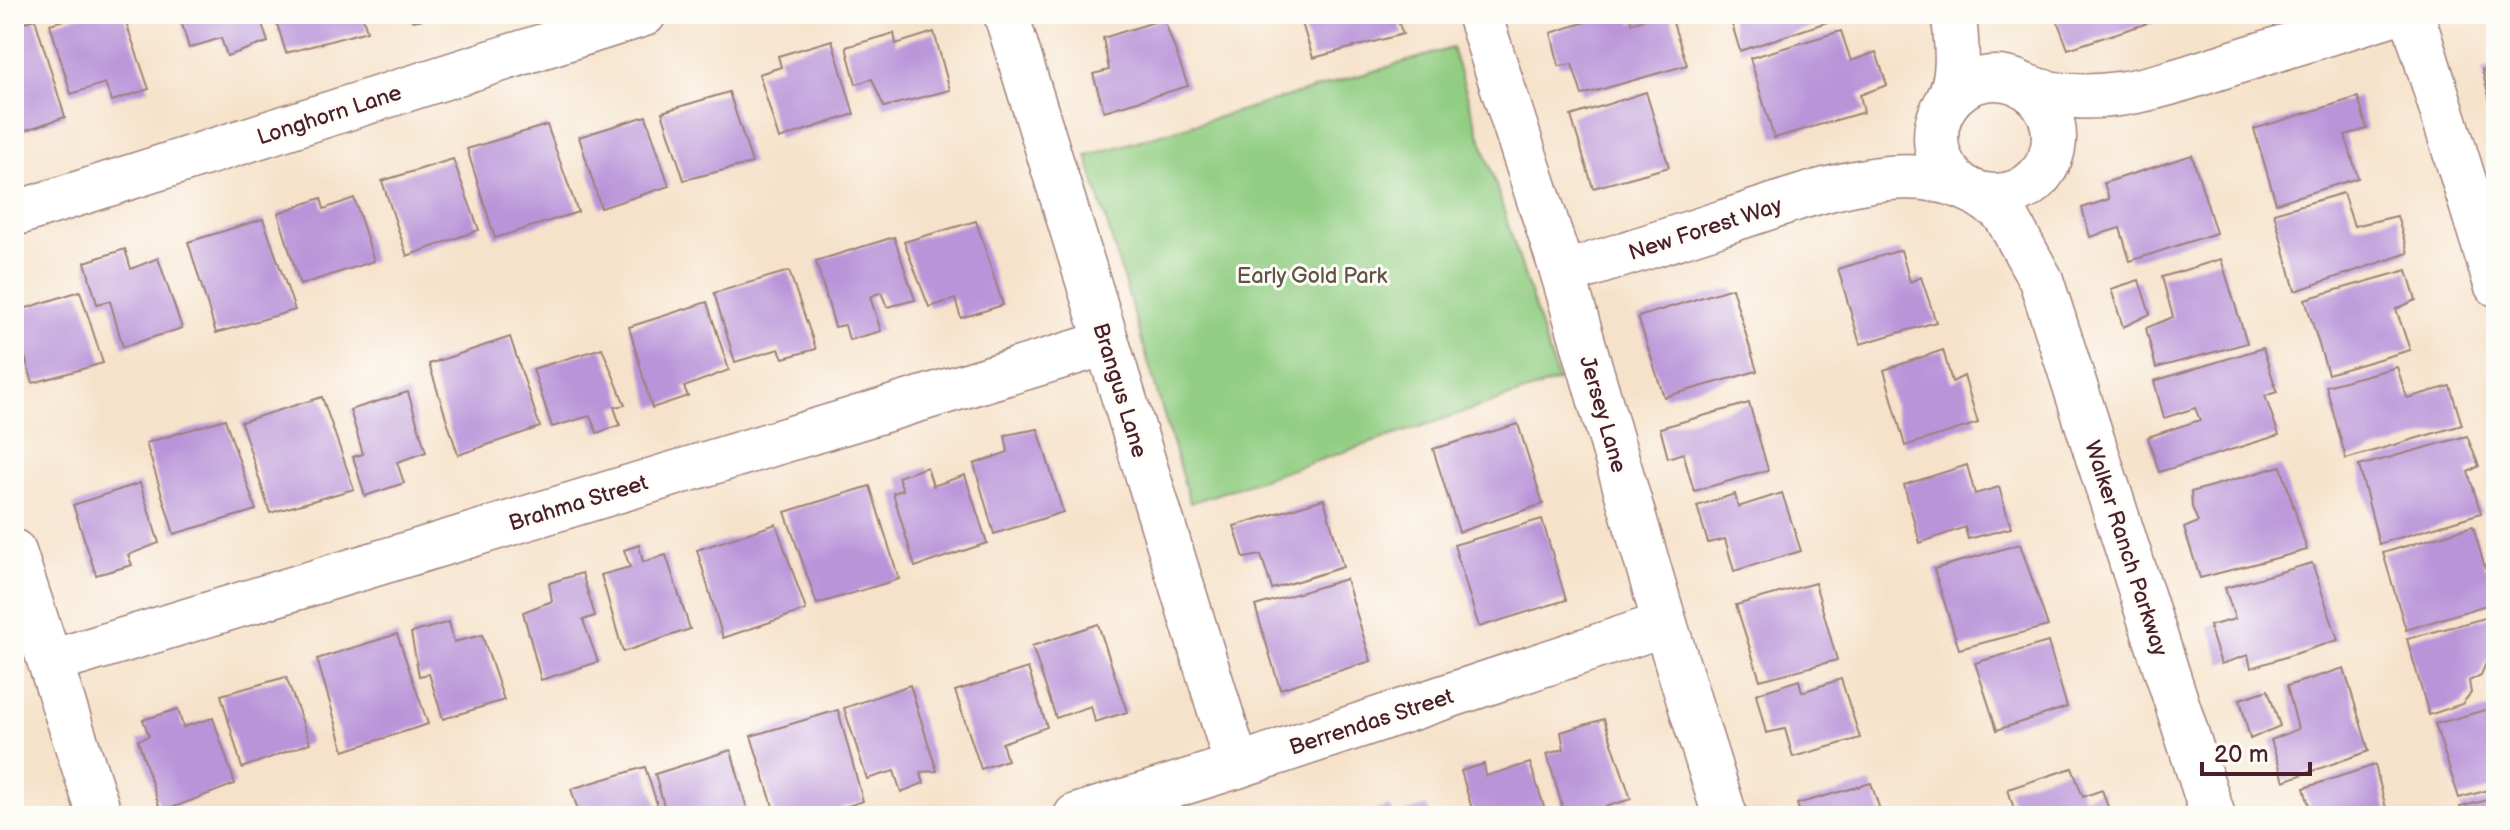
<svg xmlns="http://www.w3.org/2000/svg" width="2510" height="830" viewBox="0 0 2510 830" font-family="'Balsamiq Sans',sans-serif">
<rect width="100%" height="100%" fill="#fdfcf7"/>
<filter id="ink" filterUnits="userSpaceOnUse"><feTurbulence type="fractalNoise" baseFrequency=".0125" numOctaves="2"/><feDisplacementMap in="SourceGraphic" scale="16" xChannelSelector="R" yChannelSelector="G"/><feConvolveMatrix kernelMatrix="1 2 1 2 8 2 1 2 1" color-interpolation-filters="sRGB"/></filter>
<filter id="wash" filterUnits="userSpaceOnUse"><feTurbulence type="fractalNoise" baseFrequency=".006" numOctaves="4" result="noise"/><feDisplacementMap in="SourceGraphic" scale="32" xChannelSelector="R" yChannelSelector="G"/><feGaussianBlur stdDeviation="1.8" result="paint"/><feColorMatrix in="noise" values="0 0 0 0 0 0 0 0 0 0 0 0 0 0 0 0 0 1.4 0 .05"/><feComposite in="paint" operator="in"/></filter>
<g filter="url(#wash)">
<rect width="100%" height="100%" fill="#f6e2ca"/>
<!-- green -->
<polygon fill="#91cd82" stroke="#6e7656" stroke-width="2" points="1452,48 1558,381 1190,503 1087,156"/>
<g id="blocks">
<!-- building -->
<g fill="#ba94d9">
<polygon points="85,14 123,14 149,89 112,101 105,83 71,94 50,24"/>
<polygon points="179,14 259,14 268,42 227,56 221,38 189,48"/>
<polygon points="274,14 362,14 367,31 286,53"/>
<polygon points="405,14 434,14 435,17 413,21"/>
<polygon points="1091,14 1118,14 1118,15 1093,22"/>
<polygon points="1299,14 1395,14 1403,34 1313,58"/>
<polygon points="1611,14 1629,14 1632,23 1658,14 1670,14 1687,65 1582,95 1572,64 1559,66 1551,33"/>
<polygon points="1729,14 1832,14 1833,20 1740,51"/>
<polygon points="2036,14 2152,14 2154,21 2068,49 2055,15 2038,20"/>
<polygon points="35,19 65,117 14,134 14,25"/>
<polygon points="1164,19 1188,86 1104,111 1093,74 1109,70 1103,38"/>
<polygon points="1841,31 1851,61 1876,52 1887,85 1860,95 1864,112 1774,138 1750,58"/>
<polygon points="934,32 950,90 884,107 872,79 856,84 846,47 894,33 896,44"/>
<polygon points="832,40 854,114 779,139 759,74 781,67 778,56"/>
<polygon points="2496,66 2496,120 2495,120 2482,70"/>
<polygon points="729,92 752,163 684,180 662,112"/>
<polygon points="1646,92 1669,167 1593,188 1571,116"/>
<polygon points="2358,97 2367,129 2345,135 2358,178 2276,203 2254,129"/>
<polygon points="646,116 669,186 601,208 579,137"/>
<polygon points="547,125 578,212 495,238 467,149"/>
<polygon points="2192,155 2216,233 2130,261 2120,228 2090,237 2082,208 2109,199 2104,183"/>
<polygon points="453,159 479,230 407,256 382,181"/>
<polygon points="2343,193 2354,226 2397,216 2408,253 2295,291 2274,213"/>
<polygon points="321,198 324,209 354,198 374,261 300,285 278,213"/>
<polygon points="263,219 295,310 216,333 188,242"/>
<polygon points="976,221 1003,305 961,318 955,299 929,307 904,242"/>
<polygon points="894,237 915,300 887,307 881,292 870,297 881,331 849,340 845,325 835,327 816,261"/>
<polygon points="125,249 131,269 158,258 182,328 123,347 110,301 97,304 85,262"/>
<polygon points="1901,250 1910,282 1921,277 1936,322 1860,344 1838,269"/>
<polygon points="2221,259 2247,343 2156,368 2146,328 2173,317 2162,277"/>
<polygon points="2407,270 2416,300 2396,309 2410,350 2328,374 2305,299"/>
<polygon points="789,271 816,349 783,358 779,349 735,362 714,293"/>
<polygon points="2139,280 2150,314 2123,327 2111,289"/>
<polygon points="1732,288 1757,371 1664,397 1638,317"/>
<polygon points="80,291 103,363 33,383 14,321 14,312"/>
<polygon points="707,302 729,370 684,387 688,396 652,408 629,327"/>
<polygon points="510,337 540,427 458,455 429,364"/>
<polygon points="602,348 625,405 614,407 620,425 597,433 590,416 552,427 533,369"/>
<polygon points="2263,348 2277,392 2265,396 2279,435 2159,472 2148,437 2200,420 2195,408 2164,418 2154,381"/>
<polygon points="1943,350 1952,382 1964,376 1978,423 1905,446 1884,370"/>
<polygon points="2397,367 2407,398 2450,386 2462,425 2346,459 2326,386"/>
<polygon points="408,392 426,452 397,462 404,483 365,496 353,457 363,454 350,410"/>
<polygon points="322,397 354,489 270,513 241,422"/>
<polygon points="1749,403 1768,470 1694,491 1683,453 1668,458 1660,428"/>
<polygon points="225,419 256,510 174,534 146,443"/>
<polygon points="1518,424 1543,504 1459,532 1433,449"/>
<polygon points="1038,429 1063,512 994,534 974,464 1008,452 1005,435"/>
<polygon points="2467,436 2479,466 2468,472 2481,513 2379,544 2359,466"/>
<polygon points="1967,465 1975,494 1999,487 2011,528 1968,539 1965,527 1920,543 1904,485"/>
<polygon points="2281,466 2307,550 2200,578 2184,528 2198,522 2192,507 2191,492"/>
<polygon points="927,467 933,486 965,475 987,543 915,567 893,493 903,490 898,477"/>
<polygon points="140,483 159,543 128,555 132,565 96,575 73,505"/>
<polygon points="870,486 899,579 817,604 785,512"/>
<polygon points="1782,493 1801,551 1734,571 1725,539 1708,543 1697,506 1735,494 1738,507"/>
<polygon points="1324,499 1343,567 1272,589 1261,555 1244,558 1234,526"/>
<polygon points="1542,519 1566,600 1479,627 1454,545"/>
<polygon points="776,524 806,610 723,638 697,550"/>
<polygon points="2473,526 2485,568 2496,565 2496,602 2406,630 2383,553"/>
<polygon points="2020,544 2048,626 1959,649 1934,569"/>
<polygon points="639,545 643,562 666,555 690,629 623,652 601,575 630,567 624,550"/>
<polygon points="2312,563 2338,640 2251,668 2248,655 2221,664 2209,626 2235,619 2225,588"/>
<polygon points="582,573 595,616 583,620 598,662 541,680 523,612 552,601 549,583"/>
<polygon points="1346,579 1371,661 1280,689 1255,606"/>
<polygon points="1815,583 1837,660 1760,680 1736,605"/>
<polygon points="2496,615 2496,657 2487,661 2481,675 2469,681 2471,693 2462,704 2429,715 2407,639"/>
<polygon points="449,622 454,642 482,635 504,700 443,719 429,674 419,676 411,633"/>
<polygon points="1098,624 1127,712 1095,722 1091,706 1056,718 1032,646"/>
<polygon points="397,634 428,724 344,751 317,659"/>
<polygon points="2048,642 2067,707 1997,730 1975,663"/>
<polygon points="1028,668 1047,727 1002,743 1007,760 981,769 955,691"/>
<polygon points="2344,668 2369,751 2284,781 2271,740 2298,729 2287,686"/>
<polygon points="286,677 310,743 242,768 221,695"/>
<polygon points="1841,679 1860,738 1793,757 1785,729 1766,733 1756,694 1799,680 1802,692"/>
<polygon points="910,685 937,771 920,772 924,783 901,792 894,771 867,779 844,708"/>
<polygon points="2268,690 2280,726 2250,739 2240,699"/>
<polygon points="2496,707 2496,788 2459,798 2435,724"/>
<polygon points="178,709 183,727 213,718 235,784 161,812 138,740 149,736 143,720"/>
<polygon points="838,710 863,801 818,816 776,816 751,736"/>
<polygon points="1604,719 1631,799 1576,816 1565,816 1547,754 1564,749 1561,732"/>
<polygon points="731,750 749,816 667,816 655,774"/>
<polygon points="1530,763 1547,816 1474,816 1461,771 1484,764 1486,776"/>
<polygon points="2375,765 2388,816 2312,816 2304,788"/>
<polygon points="645,767 661,816 580,816 571,789"/>
<polygon points="2072,768 2083,797 2102,790 2111,816 2016,816 2008,789"/>
<polygon points="1871,783 1882,816 1801,816 1797,804"/>
<polygon points="2496,798 2496,816 2464,816 2460,807"/>
<polygon points="1390,806 1394,816 1362,816 1362,815"/>
<polygon points="1427,806 1430,816 1396,816 1396,815"/>
</g>
</g>
</g>
<g filter="url(#ink)">
<use href="#blocks" fill-opacity="0" stroke="#a0807a" stroke-width="2"/>
<g fill="none" stroke-linecap="round" stroke-linejoin="round">
<defs>
<g id="minor">
<polyline points="1006,14 1237,766"/>
<polyline points="1479,14 1563,274 1665,624 1725,816"/>
<polyline points="2412,14 2496,284"/>
<circle cx="1995" cy="137" r="59"/>
<path d="M2022 85C2096 115 2177 80 2249 58 2296 43 2343 29 2390 14"/>
<path d="M1947 102C1962 75 1956 44 1954 14"/>
<polyline points="1976,193 1999,208 2006,216 2041,280 2213,816"/>
<polyline points="14,214 644,14"/>
<path d="M1563 274C1615 257 1668 240 1721 223 1793 201 1892 157 1965 188"/>
<polyline points="14,552 100,816"/>
<polyline points="51,662 1106,343"/>
<polyline points="1076,816 1237,766 1665,624"/>
</g>
</defs>
<!-- minor casing -->
<use href="#minor" stroke="#a0807a" stroke-width="47"/>
<!-- minor -->
<use href="#minor" stroke="#fff" stroke-width="44"/>
</g>
</g>
<g text-anchor="middle" stroke-width="6" stroke-linejoin="round" paint-order="stroke">
<!-- street labels -->
<g font-size="22" fill="#4a1f2b" stroke="#fdfcf7">
<text transform="translate(329 114) rotate(-18)" y="8">Longhorn Lane</text>
<text transform="translate(1705 228) rotate(-18)" y="8">New Forest Way</text>
<text transform="translate(1121 390) rotate(73)" y="8">Brangus Lane</text>
<text transform="translate(1604 414) rotate(74)" y="8">Jersey Lane</text>
<text transform="translate(578 502) rotate(-17)" y="8">Brahma Street</text>
<text transform="translate(2127 548) rotate(72)" y="8">Walker Ranch Parkway</text>
<text transform="translate(1371 721) rotate(-18)" y="8">Berrendas Street</text>
</g>
<!-- park labels -->
<g font-size="22" fill="#5f5345" stroke="#fdfcf7">
<text x="1312" y="283">Early Gold Park</text>
</g>
</g>
<!-- margin -->
<rect width="2510" height="830" fill="none" stroke="#fdfcf7" stroke-width="48"/>
<!-- scale -->
<path d="M2202 762v12h108v-12" fill="none" stroke="#4a1f2b" stroke-width="4"/>
<text x="2214" y="762" font-size="24" fill="#4a1f2b" stroke="#fdfcf7" stroke-width="6" paint-order="stroke">20 m</text>
</svg>
